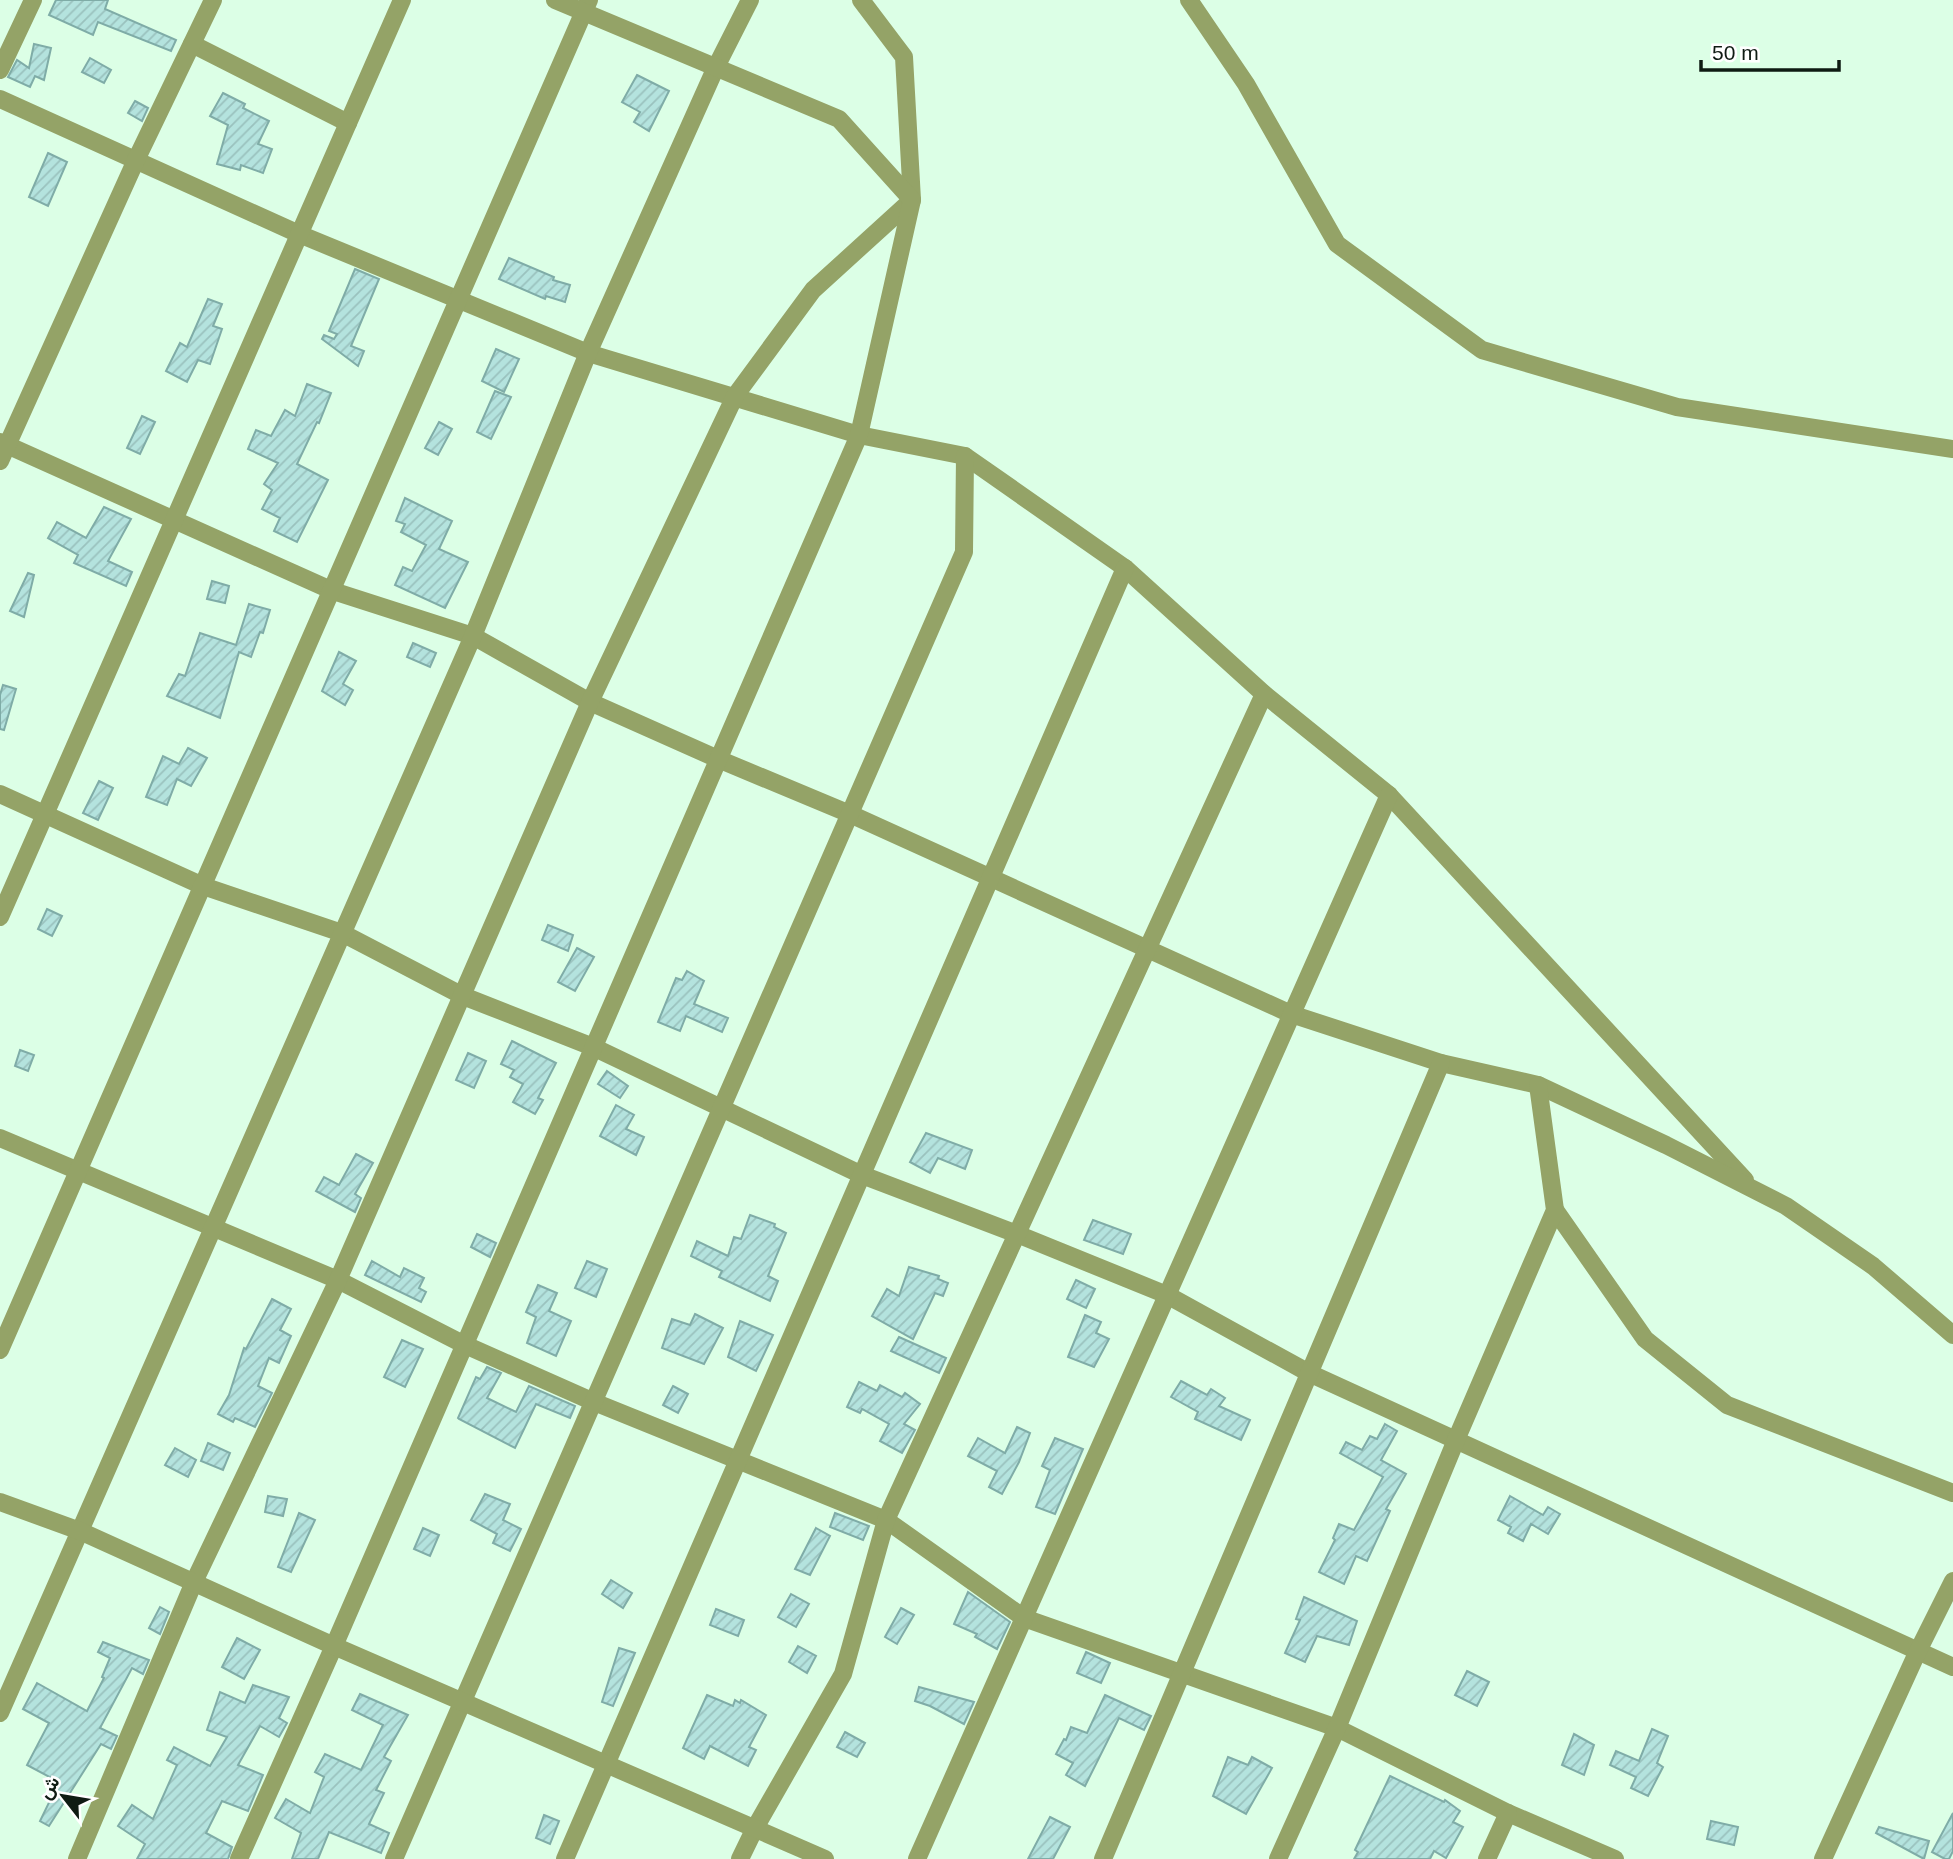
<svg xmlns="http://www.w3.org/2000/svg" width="1953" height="1859" viewBox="0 0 1953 1859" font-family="Helvetica,Vazirmatn,sans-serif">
<defs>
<pattern id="building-hatch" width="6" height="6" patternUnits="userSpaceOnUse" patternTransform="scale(1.75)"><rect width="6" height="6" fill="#b4e3de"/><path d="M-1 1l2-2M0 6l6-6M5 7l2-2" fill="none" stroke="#9ac2be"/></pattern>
</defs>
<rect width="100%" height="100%" fill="#dcffe6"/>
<!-- building -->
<g fill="url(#building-hatch)" stroke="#7faca7" stroke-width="2">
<polygon points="56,0 108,0 105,9 176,40 171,51 98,22 93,35 49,15"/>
<polygon points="34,44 51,48 44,80 35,76 30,87 8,77 17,60 29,68"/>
<polygon points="90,58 111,70 104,83 82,72"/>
<polygon points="637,75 669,91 649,131 634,122 640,112 622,102"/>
<polygon points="223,93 245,104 243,108 269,121 258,144 272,149 263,173 241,165 240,170 217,164 228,125 210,116"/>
<polygon points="135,101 148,108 142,121 128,113"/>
<polygon points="48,153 67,162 48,206 29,197"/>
<polygon points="509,258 554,277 553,280 570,285 565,302 546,296 545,299 499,279"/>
<polygon points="355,269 379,279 351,346 364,351 358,366 322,339 324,335 334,339 337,334 329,331"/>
<polygon points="208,299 222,304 213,326 222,329 210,364 198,360 187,382 166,371 180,343 187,347"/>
<polygon points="496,349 519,359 504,392 482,381"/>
<polygon points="307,384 331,393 319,423 317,422 297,464 328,480 297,542 274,531 280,518 262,509 272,490 264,484 278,463 248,449 256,430 271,436 285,410 295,416"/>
<polygon points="495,391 511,397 491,439 477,432"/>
<polygon points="142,416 155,422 140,454 127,448"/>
<polygon points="439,422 452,429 438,455 425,448"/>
<polygon points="405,498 452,521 439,549 468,562 445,608 395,585 403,567 412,571 426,545 401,532 405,524 396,521"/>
<polygon points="104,507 131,519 108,561 132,572 126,586 74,563 78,555 48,538 57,522 86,538"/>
<polygon points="28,573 34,575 24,617 10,611"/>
<polygon points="212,581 229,586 225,603 207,599"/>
<polygon points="249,604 270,610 263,633 260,632 251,657 239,652 220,718 167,696 179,674 185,676 200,633 236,645"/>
<polygon points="413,643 436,653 430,667 407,657"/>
<polygon points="339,652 356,661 343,684 353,690 345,705 322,691"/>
<polygon points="3,685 16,689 4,730 0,729 0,695"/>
<polygon points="188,748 207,758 191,786 177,779 167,805 146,797 163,756 179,764"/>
<polygon points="99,781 113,788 98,820 83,813"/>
<polygon points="47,909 62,916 52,936 38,929"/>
<polygon points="548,925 573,935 568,951 542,940"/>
<polygon points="577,948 594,957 575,991 558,982"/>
<polygon points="687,971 704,981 694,1004 728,1018 722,1032 686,1016 680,1031 658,1022 676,978 682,980"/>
<polygon points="512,1041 556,1063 538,1098 543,1100 535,1114 513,1102 523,1084 510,1077 514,1070 501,1064"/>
<polygon points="20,1050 34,1055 28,1071 15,1066"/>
<polygon points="468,1053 486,1061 474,1088 456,1080"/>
<polygon points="607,1071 628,1086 620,1098 598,1084"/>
<polygon points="616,1105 634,1115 626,1129 644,1137 636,1155 600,1136"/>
<polygon points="926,1133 972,1150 965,1169 938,1158 930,1173 910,1162"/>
<polygon points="356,1154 373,1163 355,1194 361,1198 355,1212 316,1191 324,1177 339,1185"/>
<polygon points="750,1215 775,1224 774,1227 786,1233 768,1276 778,1281 770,1301 719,1277 722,1271 691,1256 697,1241 728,1256 734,1237 741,1239"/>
<polygon points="1093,1220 1131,1234 1123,1254 1084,1240"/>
<polygon points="477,1234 496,1243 490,1257 471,1247"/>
<polygon points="372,1261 400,1277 404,1268 424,1278 419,1288 426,1292 421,1302 365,1275"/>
<polygon points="587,1261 607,1269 596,1297 575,1288"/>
<polygon points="909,1267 939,1276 938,1279 948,1283 943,1296 935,1293 913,1339 872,1316 887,1289 899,1296"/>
<polygon points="1076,1280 1095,1289 1086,1308 1067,1299"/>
<polygon points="538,1285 557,1293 549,1311 571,1321 556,1356 527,1343 536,1317 526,1312"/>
<polygon points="272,1299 291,1309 280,1330 291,1336 279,1363 269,1358 258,1386 272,1393 255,1427 235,1418 233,1422 218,1414 229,1395 244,1348 246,1349"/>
<polygon points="695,1314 723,1328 704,1364 662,1348 672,1319 690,1325"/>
<polygon points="1085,1315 1101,1322 1096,1333 1109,1339 1094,1367 1068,1357"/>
<polygon points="740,1321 773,1335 756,1371 728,1357"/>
<polygon points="899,1337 946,1358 939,1373 891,1351"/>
<polygon points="402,1340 423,1349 405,1387 384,1377"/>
<polygon points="487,1367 501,1373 487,1398 516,1412 529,1386 575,1406 570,1418 536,1404 515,1448 459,1419 458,1418 476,1377 480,1379"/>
<polygon points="1181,1381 1207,1395 1211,1389 1225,1398 1219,1406 1250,1420 1241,1440 1195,1419 1198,1412 1171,1397"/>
<polygon points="859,1382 877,1391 880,1385 902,1397 905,1393 920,1404 904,1424 915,1430 902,1453 880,1441 889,1424 862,1409 860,1413 847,1407"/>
<polygon points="673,1386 688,1394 678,1413 663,1405"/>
<polygon points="1385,1424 1397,1431 1381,1460 1406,1474 1386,1509 1390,1511 1367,1561 1356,1556 1344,1584 1319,1572 1335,1540 1333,1538 1339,1524 1354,1530 1383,1477 1340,1453 1346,1442 1362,1450 1370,1436 1377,1439"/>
<polygon points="1017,1427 1030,1433 1019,1462 1002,1494 989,1487 997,1471 968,1456 978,1438 1005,1453"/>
<polygon points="1055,1438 1083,1449 1055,1514 1036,1507 1050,1470 1042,1466"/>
<polygon points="208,1443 230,1453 223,1470 201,1461"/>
<polygon points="175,1448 196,1460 188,1477 165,1465"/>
<polygon points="485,1494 510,1504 503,1520 521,1529 510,1551 493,1543 497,1534 471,1520"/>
<polygon points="268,1496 287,1499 283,1516 265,1512"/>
<polygon points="1510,1496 1543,1515 1548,1507 1560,1514 1548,1534 1531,1524 1523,1541 1508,1533 1511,1527 1498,1520"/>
<polygon points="299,1513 315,1520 291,1572 278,1567"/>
<polygon points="835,1513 869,1526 863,1540 830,1527"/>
<polygon points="423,1528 439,1535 430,1556 414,1549"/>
<polygon points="816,1528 830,1536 810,1575 795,1569"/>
<polygon points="611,1580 632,1593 623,1608 602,1594"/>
<polygon points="968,1592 1010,1622 997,1649 975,1637 977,1634 954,1624"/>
<polygon points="791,1594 809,1604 796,1627 778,1617"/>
<polygon points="1304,1597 1357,1621 1349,1645 1317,1636 1305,1662 1285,1653 1300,1620 1296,1619"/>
<polygon points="160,1607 169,1612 160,1634 149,1628"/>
<polygon points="901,1608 914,1615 897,1644 885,1637"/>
<polygon points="716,1609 744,1620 738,1636 710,1625"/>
<polygon points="237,1638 260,1650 244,1679 222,1667"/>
<polygon points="103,1642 149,1660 143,1674 132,1668 100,1728 117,1736 111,1749 101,1744 49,1826 40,1821 59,1782 27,1765 49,1723 23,1709 37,1683 87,1711 104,1678 102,1677 110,1658 98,1652"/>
<polygon points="798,1646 816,1656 807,1673 789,1662"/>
<polygon points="619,1648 635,1653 613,1706 602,1702"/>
<polygon points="1086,1652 1110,1663 1101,1683 1077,1673"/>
<polygon points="1467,1671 1489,1682 1477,1706 1455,1695"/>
<polygon points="253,1685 289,1697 279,1718 287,1723 279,1737 260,1726 238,1765 263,1775 248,1811 222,1801 206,1833 232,1847 228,1859 137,1859 145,1844 118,1826 132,1805 153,1819 177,1765 167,1760 174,1747 210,1766 227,1737 207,1730 220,1692 245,1703"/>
<polygon points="919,1687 974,1702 964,1724 930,1706 915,1701"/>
<polygon points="360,1694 408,1715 384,1757 391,1761 376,1790 384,1793 369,1824 389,1833 381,1853 329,1832 318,1859 292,1859 301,1833 275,1818 286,1799 310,1813 324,1777 315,1772 325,1754 361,1770 383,1725 352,1710"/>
<polygon points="707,1695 733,1706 735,1700 740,1703 741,1700 766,1715 749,1747 756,1750 748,1766 710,1746 704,1759 683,1748"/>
<polygon points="1105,1695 1151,1716 1144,1730 1119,1718 1085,1786 1066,1775 1073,1763 1056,1754 1064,1739 1066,1740 1071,1727 1087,1733"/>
<polygon points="1652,1729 1668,1736 1657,1763 1663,1767 1648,1796 1631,1788 1636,1777 1610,1765 1616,1751 1639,1761"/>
<polygon points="845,1732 865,1743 857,1757 837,1747"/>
<polygon points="1574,1734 1594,1745 1584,1775 1562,1765"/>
<polygon points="1228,1757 1248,1765 1252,1757 1272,1768 1246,1814 1213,1796"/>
<polygon points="1390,1776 1444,1802 1445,1800 1460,1811 1453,1822 1463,1827 1446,1858 1434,1851 1430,1859 1354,1859 1358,1852 1355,1850"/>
<polygon points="1953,1813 1953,1851 1949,1859 1945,1859 1932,1852"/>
<polygon points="544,1815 559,1821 550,1844 536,1838"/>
<polygon points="1050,1817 1070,1827 1053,1859 1028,1859"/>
<polygon points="1711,1821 1738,1827 1734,1845 1707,1839"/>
<polygon points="1879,1827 1929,1841 1924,1859 1876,1833"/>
</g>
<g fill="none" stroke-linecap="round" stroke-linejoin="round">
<!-- minor -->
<g stroke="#94a367" stroke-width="18">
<polyline points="1189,0 1246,84 1337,244 1482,350 1677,407 1953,449"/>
<polyline points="192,44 348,123"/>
<polyline points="0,70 33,0"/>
<polyline points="0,99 299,234 588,353 859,435 965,456 1125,568 1264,694 1389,795 1745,1180"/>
<polyline points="0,442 333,591 473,636 590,702 718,759 850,814 1291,1014 1441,1063 1538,1085 1666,1145 1786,1206 1873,1266 1953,1335"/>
<polyline points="0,794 203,886 342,933 463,996 593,1047 862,1175 1017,1234 1167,1295 1309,1373 1953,1667"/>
<polyline points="0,917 402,0"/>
<polyline points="0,1138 338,1280 463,1344 594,1402 886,1520 1024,1618 1337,1728 1508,1813 1615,1859"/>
<polyline points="1555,1210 1645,1339 1727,1405 1953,1493"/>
<polyline points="0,1350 589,0"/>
<polyline points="0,1713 473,636 588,353 716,67 750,0"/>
<polyline points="77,1859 194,1582 338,1280 590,702 735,396 813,290 912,200 904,57 861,0"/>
<polyline points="239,1859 334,1646 859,435 912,200 839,119 555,0"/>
<polyline points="394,1859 964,552 965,456"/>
<polyline points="565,1859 1125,568"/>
<polyline points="740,1859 755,1828 843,1674 886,1520 1264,694"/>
<polyline points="917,1859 1389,795"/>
<polyline points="1103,1859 1441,1063"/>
<polyline points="1278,1859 1337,1728 1456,1440 1555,1210 1538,1085"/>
<polyline points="1487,1859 1508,1813"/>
<polyline points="1823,1859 1917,1653 1953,1581"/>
</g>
<!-- tertiary -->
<g stroke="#94a367" stroke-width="18">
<polyline points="0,461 136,160 213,0"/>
<polyline points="0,1502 80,1531 334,1646 825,1859"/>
</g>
</g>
<!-- north arrow -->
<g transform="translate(63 1796) rotate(301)" stroke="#ffffff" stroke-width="5" paint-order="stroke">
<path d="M0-5L12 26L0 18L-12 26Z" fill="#0f1b13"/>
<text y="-10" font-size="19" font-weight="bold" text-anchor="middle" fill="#0f1b13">ش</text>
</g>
<!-- scale -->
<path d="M1701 60v10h138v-10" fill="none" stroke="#0f1b13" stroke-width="3.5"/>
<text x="1712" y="60" font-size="21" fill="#0f1b13" stroke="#ffffff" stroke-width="5" paint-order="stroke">50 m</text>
</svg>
